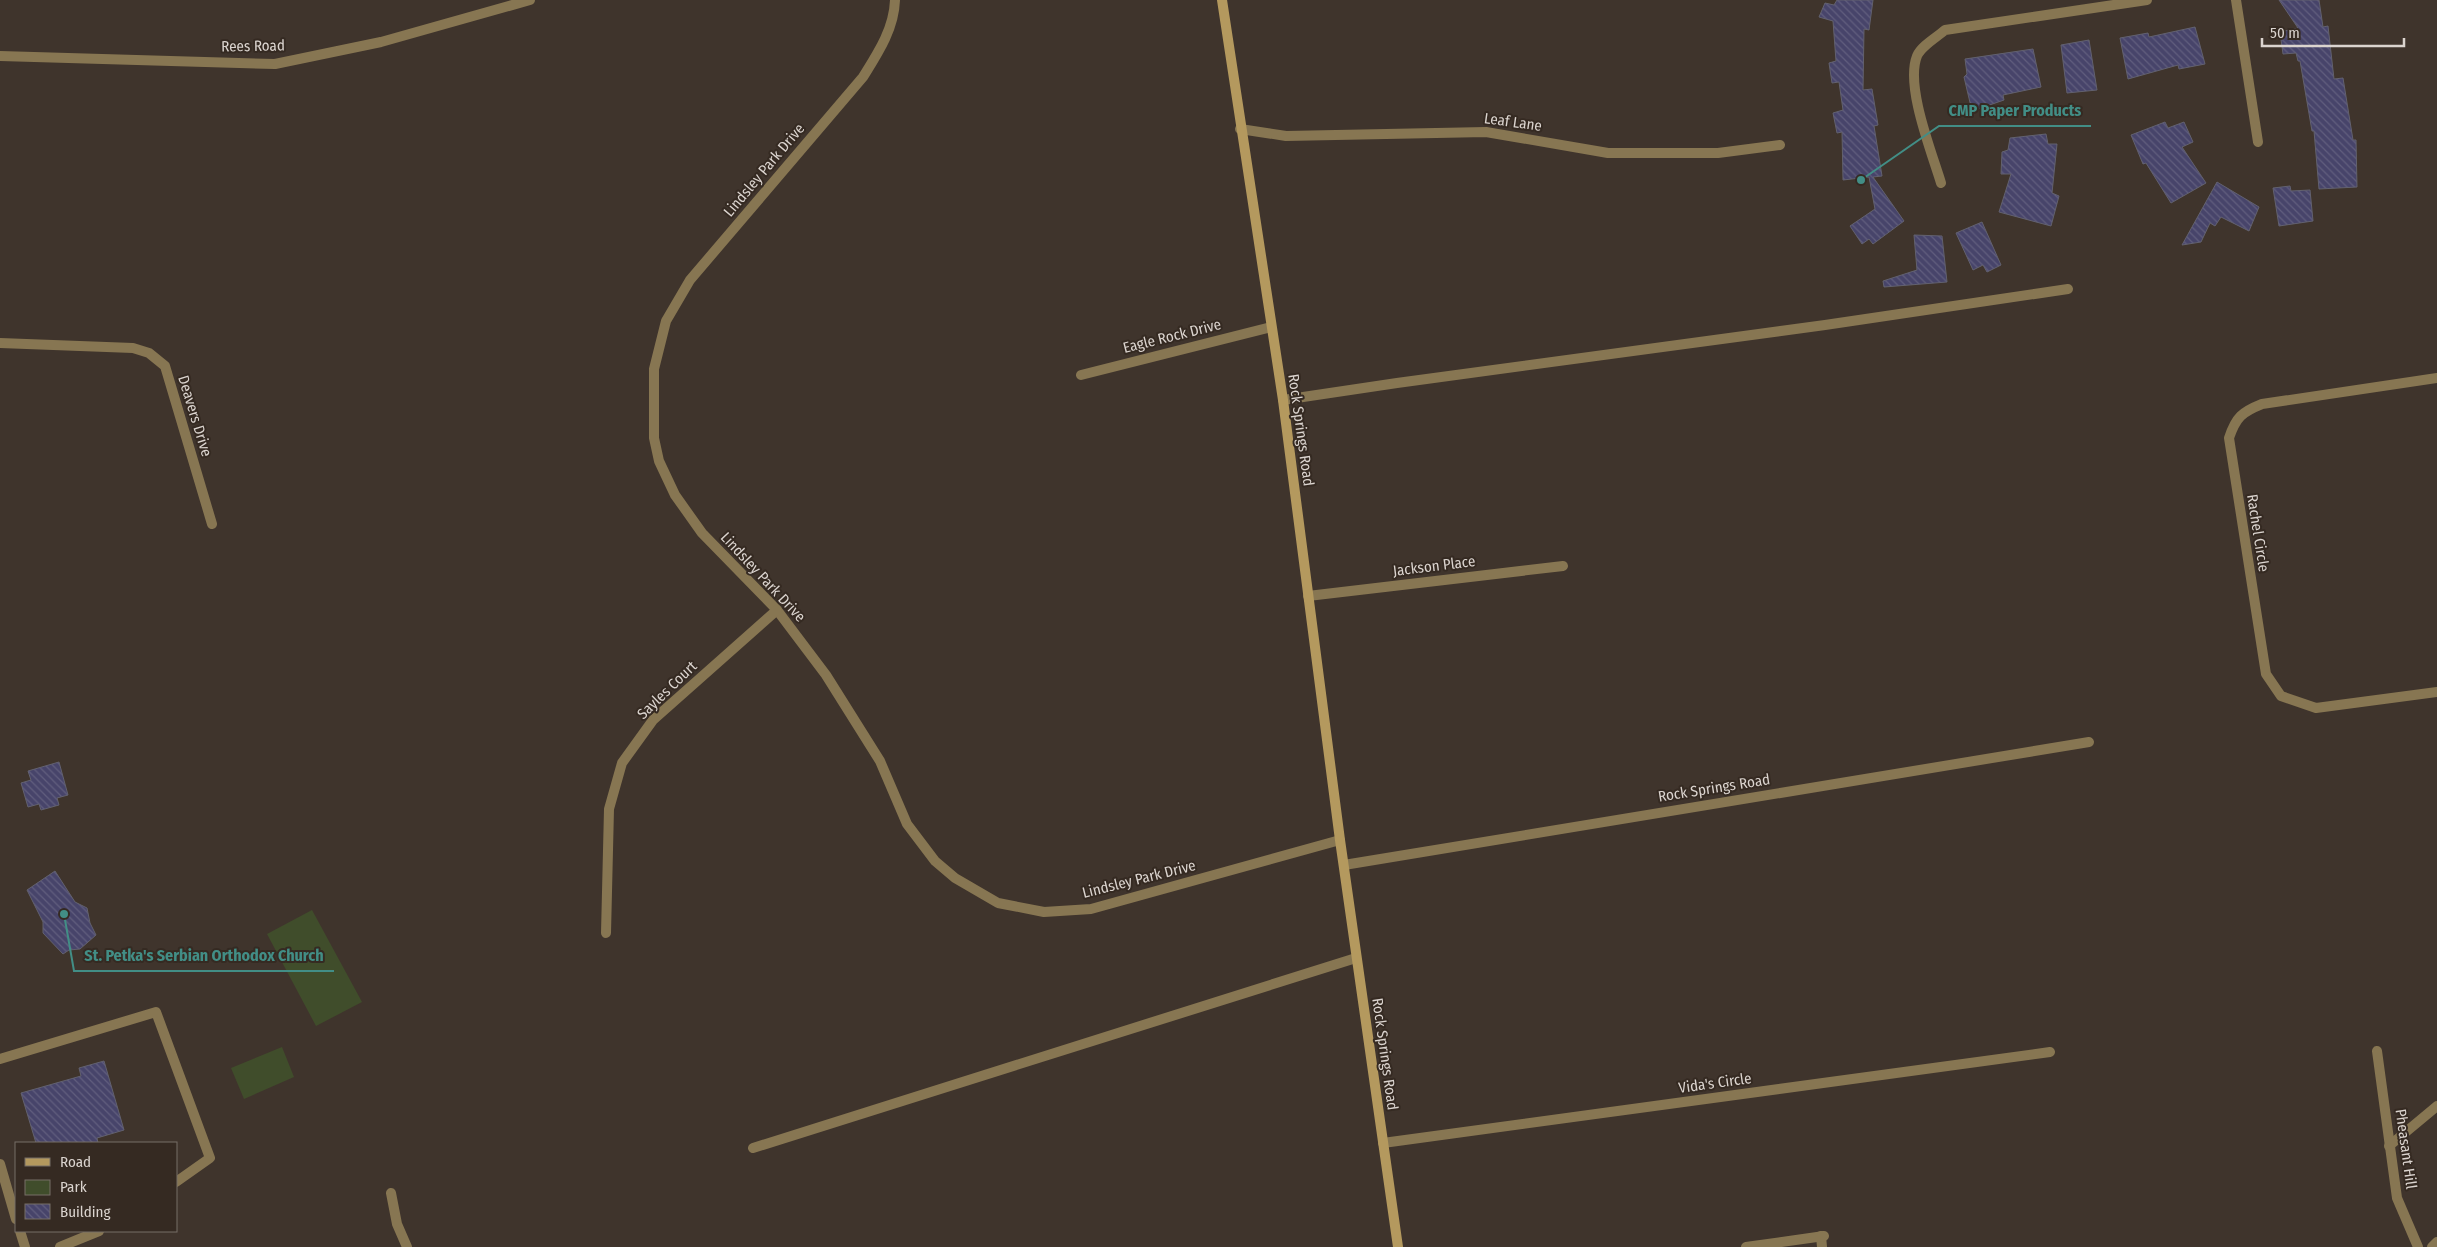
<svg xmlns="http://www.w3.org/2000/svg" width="2437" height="1247" viewBox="0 0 2437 1247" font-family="'Fira Sans Condensed',sans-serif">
<defs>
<pattern id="building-back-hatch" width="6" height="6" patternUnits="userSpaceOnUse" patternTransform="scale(1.25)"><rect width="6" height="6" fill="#47446a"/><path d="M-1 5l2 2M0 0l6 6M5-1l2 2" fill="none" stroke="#615e7e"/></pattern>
</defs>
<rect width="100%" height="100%" fill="#3f342c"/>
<!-- park -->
<g fill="#404d2b">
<polygon points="312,910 362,1002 316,1026 267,934"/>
<polygon points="282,1047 294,1077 244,1099 231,1068"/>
</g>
<!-- building -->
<g fill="url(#building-back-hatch)" stroke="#62616f">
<polygon points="1837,0 1873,0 1869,30 1864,29 1863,90 1872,89 1878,125 1874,126 1882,176 1873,177 1904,221 1873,244 1869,239 1862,244 1850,226 1875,209 1869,177 1843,180 1842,132 1837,133 1833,113 1843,110 1839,82 1832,83 1829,63 1836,61 1833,21 1819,17 1825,3 1834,5"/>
<polygon points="2279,0 2319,0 2323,27 2328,26 2334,79 2343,78 2353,140 2356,140 2357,187 2319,189 2314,131 2312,131 2300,61 2298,61 2296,53 2283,54 2280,32 2298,28"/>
<polygon points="2195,27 2205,64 2179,69 2178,65 2128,79 2120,38 2148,33 2149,37"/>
<polygon points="2089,40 2097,90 2067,93 2061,45"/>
<polygon points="2033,49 2041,87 2003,95 2004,100 1972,111 1964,77 1967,74 1965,59"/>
<polygon points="2165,122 2168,128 2184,122 2193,142 2182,147 2206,183 2171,203 2146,163 2143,164 2131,135"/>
<polygon points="2046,134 2048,144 2057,144 2052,193 2059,196 2051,226 1999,212 2011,174 2001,174 2002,152 2008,150 2010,138"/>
<polygon points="2217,182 2259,207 2249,231 2221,217 2215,226 2210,223 2201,242 2182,245"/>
<polygon points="2290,186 2291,191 2310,190 2313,221 2279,226 2273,188"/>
<polygon points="1982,222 2001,265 1987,272 1983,265 1973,270 1956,233"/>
<polygon points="1914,235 1942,236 1947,282 1884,287 1883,281 1917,270"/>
<polygon points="59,762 68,795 57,798 59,805 41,810 39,804 28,807 21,783 31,780 28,771"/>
<polygon points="55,871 75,902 87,908 90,923 96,935 80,949 69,950 63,954 43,933 43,922 27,890"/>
<polygon points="104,1061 124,1130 97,1138 98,1143 36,1143 21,1093 81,1076 79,1068"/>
</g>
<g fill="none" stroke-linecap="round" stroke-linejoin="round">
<!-- lane -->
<g stroke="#877652" stroke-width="10">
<polyline points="1283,400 1397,383 1825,325 2068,289"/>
<polyline points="0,1059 156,1012 210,1158 176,1182"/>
<polyline points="2389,1146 2437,1106"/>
<polyline points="753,1148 1356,958"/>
<polyline points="0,1164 16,1219"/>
<polyline points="391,1193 397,1224 407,1247"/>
<polyline points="20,1231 25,1247"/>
<polyline points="1821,1236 1822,1247"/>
<polyline points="60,1247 99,1231"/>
<polyline points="2432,1247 2437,1242"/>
</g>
<!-- street -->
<g stroke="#877652" stroke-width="10">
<path d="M895 0C894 29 878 53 863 77L690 280 666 321 654 369V438L659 461 675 495 702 533 777 610 826 675 880 761 907 824 935 861 955 878 998 903 1044 912 1091 909 1340 840"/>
<polyline points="2236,0 2258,142"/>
<polyline points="0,56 275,64 381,42 530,0"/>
<polyline points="1240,129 1286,136 1486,132 1608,153 1718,153 1780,145"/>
<path d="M1941 183C1932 153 1905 86 1917 56 1921 46 1937 37 1945 30L2147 0"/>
<polyline points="0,343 133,348 149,353 165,366 212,524"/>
<polyline points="1081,375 1271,327"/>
<path d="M2437 378 2262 404C2242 412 2236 417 2229 438L2266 674 2281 696 2316 708 2437 692"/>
<polyline points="1308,596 1563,566"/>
<polyline points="1344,865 2089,742"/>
<polyline points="606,933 609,809 622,763 653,720 777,610"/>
<polyline points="2377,1051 2397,1198 2418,1247"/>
<polyline points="1383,1143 2050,1052"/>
<polyline points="1746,1247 1824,1236"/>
</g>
<!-- secondary -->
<polyline stroke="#b4995e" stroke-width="10" points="1222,0 1283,400 1340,840 1398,1247"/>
</g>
<g text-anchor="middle" stroke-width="4" stroke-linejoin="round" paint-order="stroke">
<!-- street labels -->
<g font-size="15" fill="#dbd4cf" stroke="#352a22">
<text transform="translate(253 46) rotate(-1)" y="5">Rees Road</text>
<text transform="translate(1513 122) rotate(8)" y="5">Leaf Lane</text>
<text transform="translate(764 170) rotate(-50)" y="5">Lindsley Park Drive</text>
<text transform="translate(1172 336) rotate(-14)" y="5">Eagle Rock Drive</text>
<text transform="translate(195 416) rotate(73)" y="5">Deavers Drive</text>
<text transform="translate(1301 430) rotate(82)" y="5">Rock Springs Road</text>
<text transform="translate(2258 533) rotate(81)" y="5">Rachel Circle</text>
<text transform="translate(1434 566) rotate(-7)" y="5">Jackson Place</text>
<text transform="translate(763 577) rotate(47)" y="5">Lindsley Park Drive</text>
<text transform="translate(667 690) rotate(-44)" y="5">Sayles Court</text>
<text transform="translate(1714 788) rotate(-9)" y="5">Rock Springs Road</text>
<text transform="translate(1139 879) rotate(-14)" y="5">Lindsley Park Drive</text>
<text transform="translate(1385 1054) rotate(82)" y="5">Rock Springs Road</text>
<text transform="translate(1715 1083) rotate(-8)" y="5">Vida's Circle</text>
<text transform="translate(2406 1149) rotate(82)" y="5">Pheasant Hill</text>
</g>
</g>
<!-- callouts -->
<path fill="none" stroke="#428e86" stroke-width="2" d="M1861 180L1939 126H2091M64 914L74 971H334"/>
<g fill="#428e86" stroke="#352a22" stroke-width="2">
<circle cx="1861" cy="180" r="5"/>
<circle cx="64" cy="914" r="5"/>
</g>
<g font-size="16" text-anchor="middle" font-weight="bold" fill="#428e86" stroke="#352a22" stroke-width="4" stroke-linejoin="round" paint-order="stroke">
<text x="2015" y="116">CMP Paper Products</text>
<text x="204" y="961">St. Petka's Serbian Orthodox Church</text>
</g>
<!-- legend -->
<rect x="15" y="1142" width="162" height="90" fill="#352a22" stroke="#776e67"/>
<rect x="25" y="1158" width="25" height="8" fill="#b4995e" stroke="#776e67"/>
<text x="60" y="1167" font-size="15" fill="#dbd4cf">Road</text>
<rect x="25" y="1180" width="25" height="15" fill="#404d2b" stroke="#776e67"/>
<text x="60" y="1192" font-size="15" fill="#dbd4cf">Park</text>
<rect x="25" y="1204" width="25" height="15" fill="url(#building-back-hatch)" stroke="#776e67"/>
<text x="60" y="1217" font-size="15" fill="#dbd4cf">Building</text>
<!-- scale -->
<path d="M2262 38v8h142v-8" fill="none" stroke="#dbd4cf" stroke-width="2.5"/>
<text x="2270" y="38" font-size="15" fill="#dbd4cf" stroke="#352a22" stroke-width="4" paint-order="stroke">50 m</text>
</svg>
